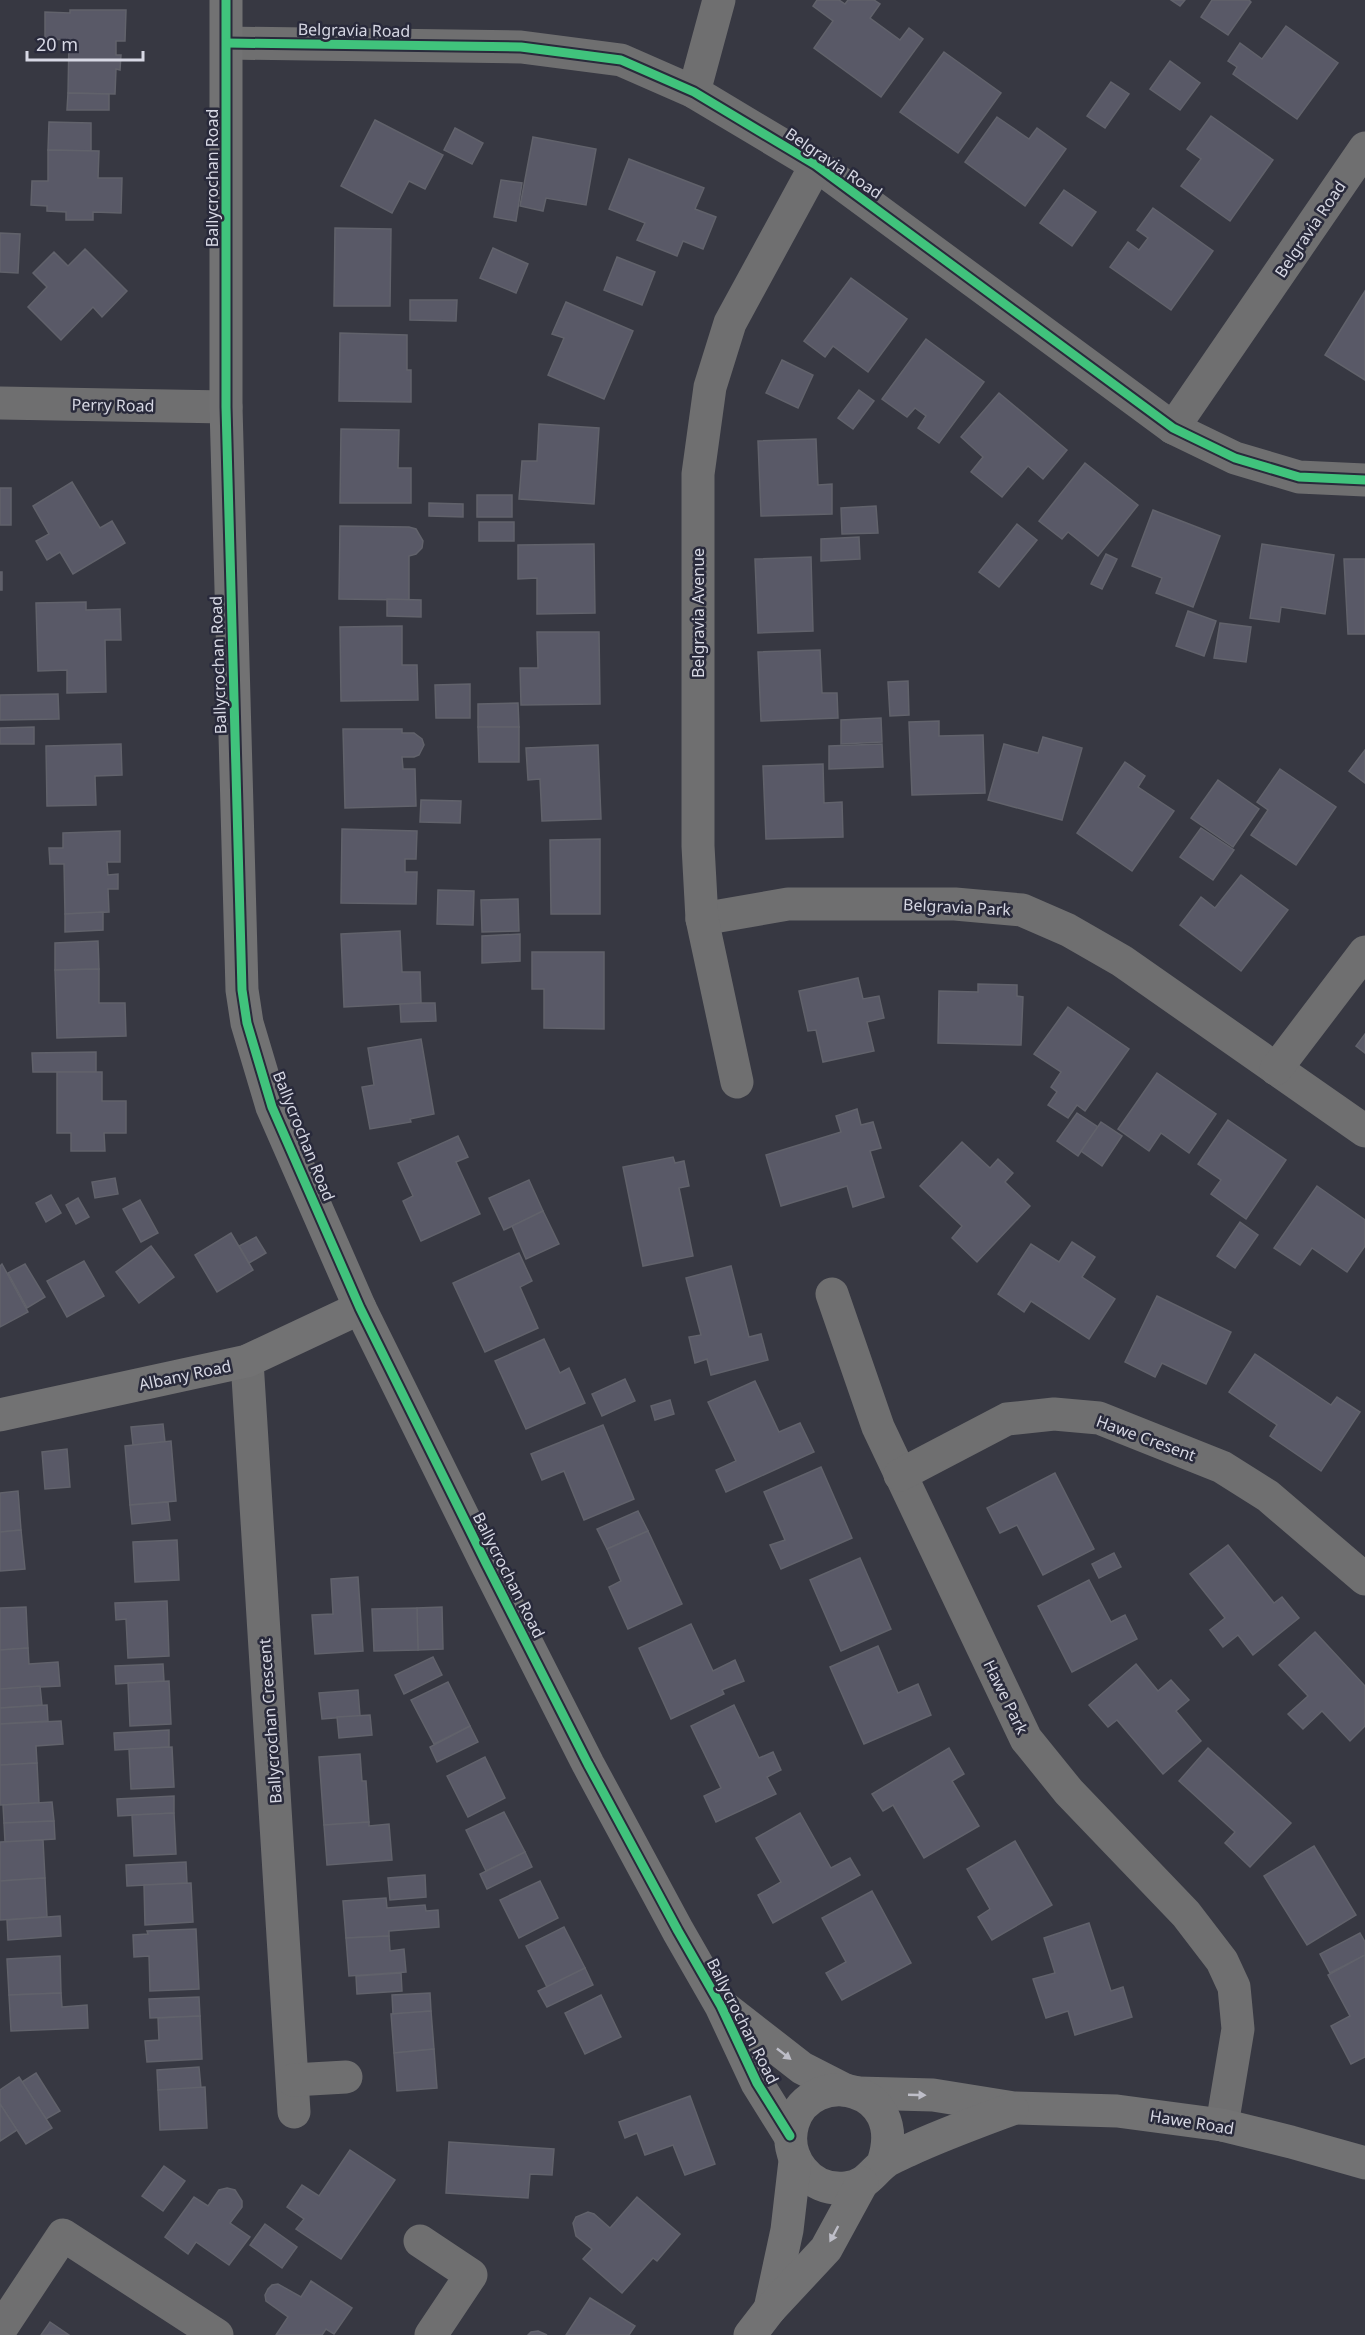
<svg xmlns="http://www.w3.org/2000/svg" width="1365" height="2335" viewBox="0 0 1365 2335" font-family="'Noto Sans',sans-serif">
<rect width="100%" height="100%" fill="#373842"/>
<!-- building -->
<g fill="#595967" stroke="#61626b" stroke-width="1.5">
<polygon points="817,0 839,0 845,4 848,0 874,0 880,4 870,18 900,40 909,28 923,39 881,97 814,48 833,21 813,6"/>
<polygon points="1171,0 1185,0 1180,6"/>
<polygon points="1212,0 1249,0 1251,2 1228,35 1201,17"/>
<polygon points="70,10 126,10 125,41 116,41 116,55 121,55 120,70 116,69 115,94 68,93 69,40 45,39 45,12 70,13"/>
<polygon points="1286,26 1338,63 1297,119 1233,74 1237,67 1228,61 1240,43 1262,59"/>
<polygon points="944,52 1001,93 958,153 900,112"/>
<polygon points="1170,61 1200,83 1180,110 1150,89"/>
<polygon points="1111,82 1129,94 1105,128 1087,116"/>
<polygon points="68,93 109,94 109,110 67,110"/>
<polygon points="1211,116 1273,160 1230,221 1181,186 1201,159 1187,149"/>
<polygon points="997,117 1029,139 1037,128 1066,149 1025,206 965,162"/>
<polygon points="375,120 443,155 425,189 409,181 392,213 341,186"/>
<polygon points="49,122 91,123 91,151 48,150"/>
<polygon points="455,128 483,143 472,164 444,150"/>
<polygon points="533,137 596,149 586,205 546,198 543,211 520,206"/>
<polygon points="48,150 99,151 98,178 122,178 121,213 93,212 93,220 66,220 66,212 47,211 47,206 31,205 32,181 48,181"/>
<polygon points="629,159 704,188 695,209 716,217 703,249 683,241 677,256 637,240 645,223 609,209"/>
<polygon points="501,180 522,183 516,221 494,217"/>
<polygon points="1064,190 1096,212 1072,246 1040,223"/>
<polygon points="1153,208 1213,251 1171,310 1110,267 1128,242 1139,250 1148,238 1137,230"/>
<polygon points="335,228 391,229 390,306 334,306"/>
<polygon points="0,233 20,234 18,273 0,272"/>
<polygon points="493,248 528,264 516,293 480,278"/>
<polygon points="85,249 127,291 102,317 93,307 61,340 28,307 47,287 33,273 54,252 68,266"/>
<polygon points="617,257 655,272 642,305 604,290"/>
<polygon points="851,278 907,319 868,372 833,346 825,357 804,341"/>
<polygon points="1365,291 1365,380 1325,355"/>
<polygon points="410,300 457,300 456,321 410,320"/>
<polygon points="566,302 633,331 604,399 548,375 564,338 552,334"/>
<polygon points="340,333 407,335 407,370 411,370 411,402 339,401"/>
<polygon points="926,339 984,382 939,443 918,428 926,416 915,408 907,417 882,399"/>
<polygon points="782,360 813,375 798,408 766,393"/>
<polygon points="859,390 874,401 853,429 838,418"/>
<polygon points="999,393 1067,450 1043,479 1028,466 1002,497 971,472 983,457 961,437"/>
<polygon points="539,424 599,428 594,504 519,499 522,461 537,461"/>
<polygon points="341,429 399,430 398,468 411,468 411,503 340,503"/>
<polygon points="816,439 818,485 832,484 832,514 761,516 758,441"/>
<polygon points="1085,463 1138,505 1098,556 1068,532 1062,539 1039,521"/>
<polygon points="72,482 100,528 112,521 125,543 73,574 60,552 47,560 36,541 49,534 33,506"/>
<rect x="0" y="488" width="11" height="37"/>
<rect x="477" y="495" width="35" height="22"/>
<polygon points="429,503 463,504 463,517 429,516"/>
<polygon points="876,506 878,533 842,534 841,508"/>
<polygon points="1153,510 1220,536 1193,607 1156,593 1162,578 1132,566"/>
<rect x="479" y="522" width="35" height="19"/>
<polygon points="1017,524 1037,540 999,587 979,572"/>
<polygon points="340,526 409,527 416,529 423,541 422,548 416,554 409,556 409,600 339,599"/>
<polygon points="859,537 860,559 821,561 821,539"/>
<polygon points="594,544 595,613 537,614 537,578 518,579 518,545"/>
<polygon points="1262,544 1334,555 1325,614 1281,607 1279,622 1250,618"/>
<polygon points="1106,554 1117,559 1102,589 1091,584"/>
<polygon points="811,557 813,631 758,633 755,559"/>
<polygon points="1344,559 1365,559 1365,634 1348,634"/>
<rect x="0" y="572" width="2" height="18"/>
<polygon points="387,599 421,600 421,617 387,616"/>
<polygon points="86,602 86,610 120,609 121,640 105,640 106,692 67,693 67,670 38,671 36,603"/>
<polygon points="1188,611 1216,621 1204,656 1176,646"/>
<polygon points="1220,623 1251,627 1246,662 1214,658"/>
<polygon points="402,626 402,665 417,665 418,700 341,701 340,627"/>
<polygon points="537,632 599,632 600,704 521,705 520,668 538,668"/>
<polygon points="820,650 822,693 837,693 838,718 761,721 758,652"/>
<polygon points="908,681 909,715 890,716 888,682"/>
<polygon points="470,684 470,718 436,718 435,685"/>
<polygon points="58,694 59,719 0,720 0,695"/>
<polygon points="518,703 519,727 478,727 478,704"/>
<polygon points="881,718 882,742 841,744 841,720"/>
<polygon points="939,721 939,736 983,735 985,793 912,795 909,722"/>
<polygon points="34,727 34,744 0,744 0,728"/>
<polygon points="478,727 519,727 519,762 479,762"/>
<polygon points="343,729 402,729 402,733 414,733 422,739 424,745 419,755 414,757 402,757 403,769 415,769 416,806 345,808"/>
<polygon points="1043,737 1082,748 1062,820 988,800 1004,744 1038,753"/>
<polygon points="121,744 122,775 95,776 96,805 47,806 46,746"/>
<polygon points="882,744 883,767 829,769 829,746"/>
<polygon points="598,745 601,819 542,821 540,779 528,780 526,748"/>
<polygon points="1365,750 1365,783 1349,771"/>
<polygon points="1125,762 1145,776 1138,787 1174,811 1132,871 1077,833"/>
<polygon points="823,764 824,803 842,802 843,837 766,839 763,766"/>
<polygon points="1280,769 1336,807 1296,865 1251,835 1268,810 1257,802"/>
<polygon points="1218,780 1259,809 1233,847 1191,818"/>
<polygon points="421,800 461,801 460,823 420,822"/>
<polygon points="1201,828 1234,850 1213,880 1180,857"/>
<polygon points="342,829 417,831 416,859 405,859 405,872 417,872 416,904 341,903"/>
<polygon points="120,831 120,862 107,862 108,875 118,874 118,889 108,889 109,912 65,914 64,864 50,864 49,848 63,848 63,833"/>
<polygon points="600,839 600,914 551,914 550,840"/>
<polygon points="1241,875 1288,910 1241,971 1180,925 1201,897 1215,908"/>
<polygon points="438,890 474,891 473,925 437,924"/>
<polygon points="518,899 519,931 482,932 481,900"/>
<polygon points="103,912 103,930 65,932 65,914"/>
<polygon points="400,931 402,972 420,972 421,1003 344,1007 341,934"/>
<polygon points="520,934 520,961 482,963 482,936"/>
<polygon points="98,941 99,969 55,970 55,943"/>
<polygon points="532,952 604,952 604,1029 544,1028 544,989 532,989"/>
<polygon points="99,969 99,1003 125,1003 126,1036 57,1038 55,970"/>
<polygon points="858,978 863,999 879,996 884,1018 867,1022 874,1051 823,1062 816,1030 808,1031 799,991"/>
<polygon points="978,984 1017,985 1017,996 1023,997 1021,1045 938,1043 939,991 978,992"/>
<polygon points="421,1003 435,1003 436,1021 401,1022 400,1004"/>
<polygon points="1068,1007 1129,1049 1085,1111 1077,1105 1068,1118 1048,1105 1057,1092 1051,1087 1061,1072 1034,1054"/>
<polygon points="1365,1034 1365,1053 1356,1046"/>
<polygon points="421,1039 434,1114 410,1119 411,1122 370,1129 362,1087 374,1085 368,1048"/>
<polygon points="96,1052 96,1072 33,1072 32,1053"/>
<polygon points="57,1072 102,1072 102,1101 126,1101 126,1133 104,1133 105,1151 71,1151 71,1133 57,1133"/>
<polygon points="1157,1073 1216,1114 1189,1153 1161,1133 1149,1151 1118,1129"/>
<polygon points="857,1109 861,1125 873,1122 881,1148 870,1151 884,1197 853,1207 847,1186 781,1206 766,1155 841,1132 836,1116"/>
<polygon points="1077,1113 1098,1127 1078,1156 1057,1141"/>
<polygon points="1228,1120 1286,1160 1246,1219 1211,1194 1221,1180 1198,1164"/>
<polygon points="1101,1122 1122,1136 1102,1166 1081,1151"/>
<polygon points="458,1136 468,1157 456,1162 480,1214 421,1241 403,1201 413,1196 398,1163"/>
<polygon points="962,1142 990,1168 998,1159 1013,1173 1005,1182 1030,1206 977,1262 952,1238 962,1226 920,1186"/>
<polygon points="673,1157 675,1163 684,1161 689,1186 679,1188 693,1256 643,1266 623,1167"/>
<polygon points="115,1178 118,1194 95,1198 92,1182"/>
<polygon points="529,1180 543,1211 504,1230 489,1198"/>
<polygon points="1317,1186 1365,1220 1365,1246 1347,1272 1312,1248 1300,1265 1274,1248"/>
<polygon points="51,1195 61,1213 46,1222 36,1203"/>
<polygon points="78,1198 89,1217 76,1224 66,1205"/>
<polygon points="140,1200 158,1233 141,1242 123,1209"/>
<polygon points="543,1211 559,1244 526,1259 512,1226"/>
<polygon points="1240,1222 1258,1235 1235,1268 1217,1256"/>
<polygon points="231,1233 253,1270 217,1292 195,1255"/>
<polygon points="256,1237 266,1253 249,1263 239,1246"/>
<polygon points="1072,1242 1095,1257 1082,1277 1115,1299 1089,1339 1031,1301 1024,1312 998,1294 1031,1244 1059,1262"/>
<polygon points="151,1246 174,1277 139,1303 116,1272"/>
<polygon points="519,1253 532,1281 520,1287 538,1328 485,1352 453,1283"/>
<polygon points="84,1261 104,1296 67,1317 47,1281"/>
<polygon points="2,1264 28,1312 0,1327 0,1266"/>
<polygon points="25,1264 45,1297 27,1308 8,1273"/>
<polygon points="731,1266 749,1337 761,1334 768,1360 711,1375 707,1359 695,1363 689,1337 701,1335 686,1278"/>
<polygon points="1157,1296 1231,1332 1206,1384 1162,1363 1155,1377 1125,1362"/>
<polygon points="544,1339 560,1373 569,1368 585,1403 526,1429 495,1361"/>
<polygon points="1255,1354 1331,1405 1337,1397 1360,1412 1321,1471 1270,1436 1277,1425 1229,1392"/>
<polygon points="625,1379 635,1401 602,1416 592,1394"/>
<polygon points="755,1381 779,1432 800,1423 814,1452 726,1492 716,1470 736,1461 708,1402"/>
<polygon points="670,1400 674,1414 655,1420 651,1406"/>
<polygon points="163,1424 165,1442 133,1445 131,1427"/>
<polygon points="603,1425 634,1499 584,1520 564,1471 542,1480 531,1454"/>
<polygon points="171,1441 176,1501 130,1505 125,1446"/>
<polygon points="67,1449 70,1487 45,1489 42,1452"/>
<polygon points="821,1467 852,1538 781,1569 770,1545 785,1540 764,1492"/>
<polygon points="1055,1473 1094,1549 1043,1575 1017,1525 1000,1533 987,1508"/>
<polygon points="18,1491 21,1530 0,1532 0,1493"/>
<polygon points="168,1502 170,1520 132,1524 130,1505"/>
<polygon points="638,1511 648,1531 607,1549 597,1529"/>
<polygon points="21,1530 25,1569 0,1571 0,1532"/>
<polygon points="648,1531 682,1604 628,1629 609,1587 621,1581 607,1549"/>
<polygon points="177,1540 179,1580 135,1582 133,1542"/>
<polygon points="1228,1545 1274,1603 1282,1597 1299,1618 1253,1655 1238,1635 1223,1647 1210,1630 1225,1618 1190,1574"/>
<polygon points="1114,1553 1121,1567 1099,1578 1092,1564"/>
<polygon points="860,1558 891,1629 841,1651 810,1580"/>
<polygon points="358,1577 363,1651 315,1654 312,1615 333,1614 331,1579"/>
<polygon points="1089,1580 1111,1622 1125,1615 1137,1639 1072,1672 1038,1606"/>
<polygon points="167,1601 169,1656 128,1658 126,1619 116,1620 115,1603"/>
<polygon points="26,1607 28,1648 0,1650 0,1608"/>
<polygon points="442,1607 443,1649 418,1650 417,1608"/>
<polygon points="417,1608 418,1650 374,1651 372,1609"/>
<polygon points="691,1624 713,1671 735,1660 744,1681 722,1690 724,1694 671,1719 639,1648"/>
<polygon points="1315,1632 1365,1686 1365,1726 1350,1741 1322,1711 1303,1729 1288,1714 1308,1696 1279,1665"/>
<polygon points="878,1646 898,1693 918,1684 931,1715 864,1744 830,1667"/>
<polygon points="28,1648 29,1664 58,1662 60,1686 0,1689 0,1650"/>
<polygon points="433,1657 442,1675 404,1694 395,1675"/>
<polygon points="163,1664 164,1681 116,1684 115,1666"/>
<polygon points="1136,1664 1158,1691 1171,1680 1189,1700 1176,1711 1201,1741 1163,1774 1117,1720 1108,1727 1089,1705"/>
<polygon points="169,1681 171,1724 130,1726 128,1683"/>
<polygon points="448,1682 470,1726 434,1744 411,1700"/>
<polygon points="40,1686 42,1705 0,1708 0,1689"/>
<polygon points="358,1690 360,1716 322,1719 319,1693"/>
<polygon points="47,1705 48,1721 0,1724 0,1708"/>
<polygon points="734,1705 759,1758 773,1752 781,1770 767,1777 776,1794 716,1822 704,1796 721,1788 691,1726"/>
<polygon points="370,1715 372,1735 339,1738 337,1717"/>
<polygon points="61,1721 63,1744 36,1746 37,1763 0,1765 0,1724"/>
<polygon points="470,1726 478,1742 437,1762 430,1747"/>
<polygon points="169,1730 169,1747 115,1750 114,1733"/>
<polygon points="172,1747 174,1787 131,1789 129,1749"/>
<polygon points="949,1748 964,1774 952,1781 979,1826 924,1858 893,1805 883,1811 872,1794"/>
<polygon points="1208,1748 1291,1823 1250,1867 1225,1843 1235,1832 1179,1781"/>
<polygon points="360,1754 362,1781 366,1781 369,1822 324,1825 319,1757"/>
<polygon points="485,1757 505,1798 468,1817 447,1776"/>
<polygon points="37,1763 39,1803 0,1805 0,1765"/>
<polygon points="174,1796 174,1813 118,1816 117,1799"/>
<polygon points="52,1802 54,1821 4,1823 3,1805"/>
<polygon points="504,1812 525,1852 486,1871 466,1830"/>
<polygon points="174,1813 176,1854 134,1856 132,1815"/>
<polygon points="800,1813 831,1868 850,1858 860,1875 773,1923 758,1895 781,1882 756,1838"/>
<polygon points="54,1821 55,1839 5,1842 4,1823"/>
<polygon points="369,1822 369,1826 389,1824 392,1860 327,1865 324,1825"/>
<polygon points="43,1840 45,1878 0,1881 0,1842"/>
<polygon points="1015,1841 1052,1905 992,1940 978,1917 990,1909 967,1869"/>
<polygon points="1314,1846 1356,1915 1307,1945 1264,1876"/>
<polygon points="525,1852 532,1867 487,1889 480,1874"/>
<polygon points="186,1862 187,1883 127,1886 126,1865"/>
<polygon points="425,1875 426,1897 390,1900 388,1878"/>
<polygon points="45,1878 47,1917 0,1920 0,1881"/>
<polygon points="540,1881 558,1918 519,1938 500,1900"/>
<polygon points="191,1883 193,1922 145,1925 144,1885"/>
<polygon points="872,1891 911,1963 842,2000 826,1973 846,1962 822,1918"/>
<polygon points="386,1898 387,1908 425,1905 426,1911 438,1910 439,1927 389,1931 389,1936 346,1938 343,1901"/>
<polygon points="60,1916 61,1936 8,1940 7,1920"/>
<polygon points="1089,1923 1111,1991 1123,1987 1132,2017 1075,2035 1068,2011 1046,2018 1033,1979 1055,1973 1044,1938"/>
<polygon points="564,1927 585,1968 547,1987 526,1946"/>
<polygon points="196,1929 199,1989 150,1991 149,1956 134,1957 133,1935 148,1934 147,1931"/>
<polygon points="1360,1933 1365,1942 1365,1955 1330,1973 1320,1954"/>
<polygon points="389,1936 390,1951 404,1949 406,1972 349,1976 346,1938"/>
<polygon points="1365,1955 1365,2057 1351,2064 1331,2026 1350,2016 1328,1975"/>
<polygon points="60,1956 61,1993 9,1995 7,1959"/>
<polygon points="585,1968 593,1985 547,2007 538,1991"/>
<polygon points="401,1973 402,1991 357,1994 356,1976"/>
<polygon points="61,1993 62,2007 87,2005 88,2028 11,2031 9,1995"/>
<polygon points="430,1993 431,2011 393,2014 392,1995"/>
<polygon points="601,1995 621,2037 585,2054 565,2013"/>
<polygon points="199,1997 200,2016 150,2018 149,1999"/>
<polygon points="431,2011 434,2049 394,2053 391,2014"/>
<polygon points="200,2016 202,2059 147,2062 145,2041 159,2040 158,2018"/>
<polygon points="434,2049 437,2088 397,2091 394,2053"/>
<polygon points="199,2067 201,2088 158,2090 157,2070"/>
<polygon points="36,2073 60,2111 46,2119 22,2082"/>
<polygon points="19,2077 52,2128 26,2144 0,2104 0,2090"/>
<polygon points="205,2087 207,2128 160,2130 158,2090"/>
<polygon points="690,2096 715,2164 685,2175 673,2145 645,2155 637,2133 625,2138 619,2122"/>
<polygon points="0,2104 17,2130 0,2141"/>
<polygon points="449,2142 554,2149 552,2175 530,2174 528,2198 446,2193"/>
<polygon points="350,2150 395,2180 341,2259 296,2229 304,2219 287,2207 302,2185 319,2196"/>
<polygon points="164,2166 185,2181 163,2211 142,2196"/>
<polygon points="227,2188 235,2190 242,2201 242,2207 230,2223 250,2237 229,2265 196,2242 188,2254 165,2237 194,2197 208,2206 219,2190"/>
<polygon points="637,2197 680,2234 657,2261 653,2258 622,2293 583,2259 592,2249 576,2236 573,2223 576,2217 588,2212 594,2214 610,2228"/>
<polygon points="265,2224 297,2247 282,2268 250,2245"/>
<polygon points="311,2281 352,2308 334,2334 326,2329 322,2335 276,2335 288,2317 266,2301 265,2295 268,2289 272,2285 278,2284 301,2297"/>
<polygon points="590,2298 635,2326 629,2335 566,2335"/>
<polygon points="50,2322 69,2335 41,2335"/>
<polygon points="538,2331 547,2335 528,2335 531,2332"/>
</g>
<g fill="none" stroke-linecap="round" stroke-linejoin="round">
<!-- street -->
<g stroke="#6f6f70" stroke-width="33">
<polyline points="227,43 521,47 621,60 694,92 816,165 1173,428 1235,458 1299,477 1365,480"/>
<polyline points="694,92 719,0"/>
<polyline points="0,403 226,407"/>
<polyline points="1173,428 1365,148"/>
<polyline points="702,919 788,904 955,904 1022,910 1068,930 1122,961 1365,1131"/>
<polyline points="1276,1069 1365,952"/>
<polyline points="737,1082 702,919 698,846 698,474 710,387 730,323 816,165"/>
<polyline points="832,1294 878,1427 1026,1739 1069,1792 1186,1914 1222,1961 1234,1987 1238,2029 1222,2125"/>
<polyline points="247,1361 294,2112"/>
<polyline points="900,1475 1007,1419 1054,1414 1099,1418 1222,1467 1268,1496 1365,1579"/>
<polyline points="293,2080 346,2077"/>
<polyline points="420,2241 471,2275 431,2335"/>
<polyline points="0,2330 63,2235 217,2335"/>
</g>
<!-- secondary -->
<g stroke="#727273" stroke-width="33">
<polyline points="226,0 226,407 242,990 247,1023 272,1107 360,1308 486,1563 588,1764 678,1931 721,2006 757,2083 790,2136"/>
<polyline points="0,1415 247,1361 360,1308"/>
<polyline points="725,2008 802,2068 845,2090"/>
<polyline points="858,2093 933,2095 1014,2108 1117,2111 1222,2125 1291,2142 1365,2163"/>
<path d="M883 2163C910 2085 811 2066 793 2123 783 2157 809 2192 846 2188 865 2186 870 2175 883 2164 889 2158 899 2155 907 2151 941 2135 977 2122 1012 2109"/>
<polyline points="770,2309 787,2230 795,2161"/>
<polyline points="750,2335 770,2309 826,2249 862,2183"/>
</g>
<defs>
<g id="cycleway">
<polyline points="226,0 226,407 242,990 247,1023 272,1107 360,1308 486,1563 588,1764 678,1931 721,2006 757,2083 790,2136"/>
<polyline points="227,43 521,47 621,60 694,92 816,165 1173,428 1235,458 1299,477 1365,480"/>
</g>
</defs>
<!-- cycleway casing -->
<use href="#cycleway" stroke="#292a3b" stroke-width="13"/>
<!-- cycleway -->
<use href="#cycleway" stroke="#40c37c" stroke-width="9"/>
</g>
<!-- one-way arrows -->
<defs><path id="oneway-solid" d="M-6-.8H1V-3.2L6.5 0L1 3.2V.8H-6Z" transform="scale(1.5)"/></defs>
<g fill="#bebec8">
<use href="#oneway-solid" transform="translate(784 2054) rotate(38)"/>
<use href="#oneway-solid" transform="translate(917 2095) rotate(2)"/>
<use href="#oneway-solid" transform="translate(834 2234) rotate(118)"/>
</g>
<g text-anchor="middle" stroke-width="5" stroke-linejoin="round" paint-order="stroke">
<!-- street labels -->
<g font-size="16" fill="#d7d8e4" stroke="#292a3b">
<text transform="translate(354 30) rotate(1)" y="6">Belgravia Road</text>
<text transform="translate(834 163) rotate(34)" y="6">Belgravia Road</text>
<text transform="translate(212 178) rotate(-90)" y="6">Ballycrochan Road</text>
<text transform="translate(1310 229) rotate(-56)" y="6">Belgravia Road</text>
<text transform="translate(113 405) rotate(1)" y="6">Perry Road</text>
<text transform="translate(698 613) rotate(-90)" y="6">Belgravia Avenue</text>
<text transform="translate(218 665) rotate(-92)" y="6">Ballycrochan Road</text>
<text transform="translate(957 907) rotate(3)" y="6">Belgravia Park</text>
<text transform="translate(304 1136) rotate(68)" y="6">Ballycrochan Road</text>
<text transform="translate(185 1375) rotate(-12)" y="6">Albany Road</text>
<text transform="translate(1146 1438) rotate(20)" y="6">Hawe Cresent</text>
<text transform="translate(509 1575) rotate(63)" y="6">Ballycrochan Road</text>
<text transform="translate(1006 1697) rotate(64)" y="6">Hawe Park</text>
<text transform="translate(270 1721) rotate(-94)" y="6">Ballycrochan Crescent</text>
<text transform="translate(743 2021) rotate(63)" y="6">Ballycrochan Road</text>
<text transform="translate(1192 2122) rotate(9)" y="6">Hawe Road</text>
</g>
</g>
<!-- scale -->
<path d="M27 51v9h116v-9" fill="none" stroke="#d7d8e4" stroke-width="3"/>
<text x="36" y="51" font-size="18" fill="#d7d8e4" stroke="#292a3b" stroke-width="4.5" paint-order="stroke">20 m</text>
</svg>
